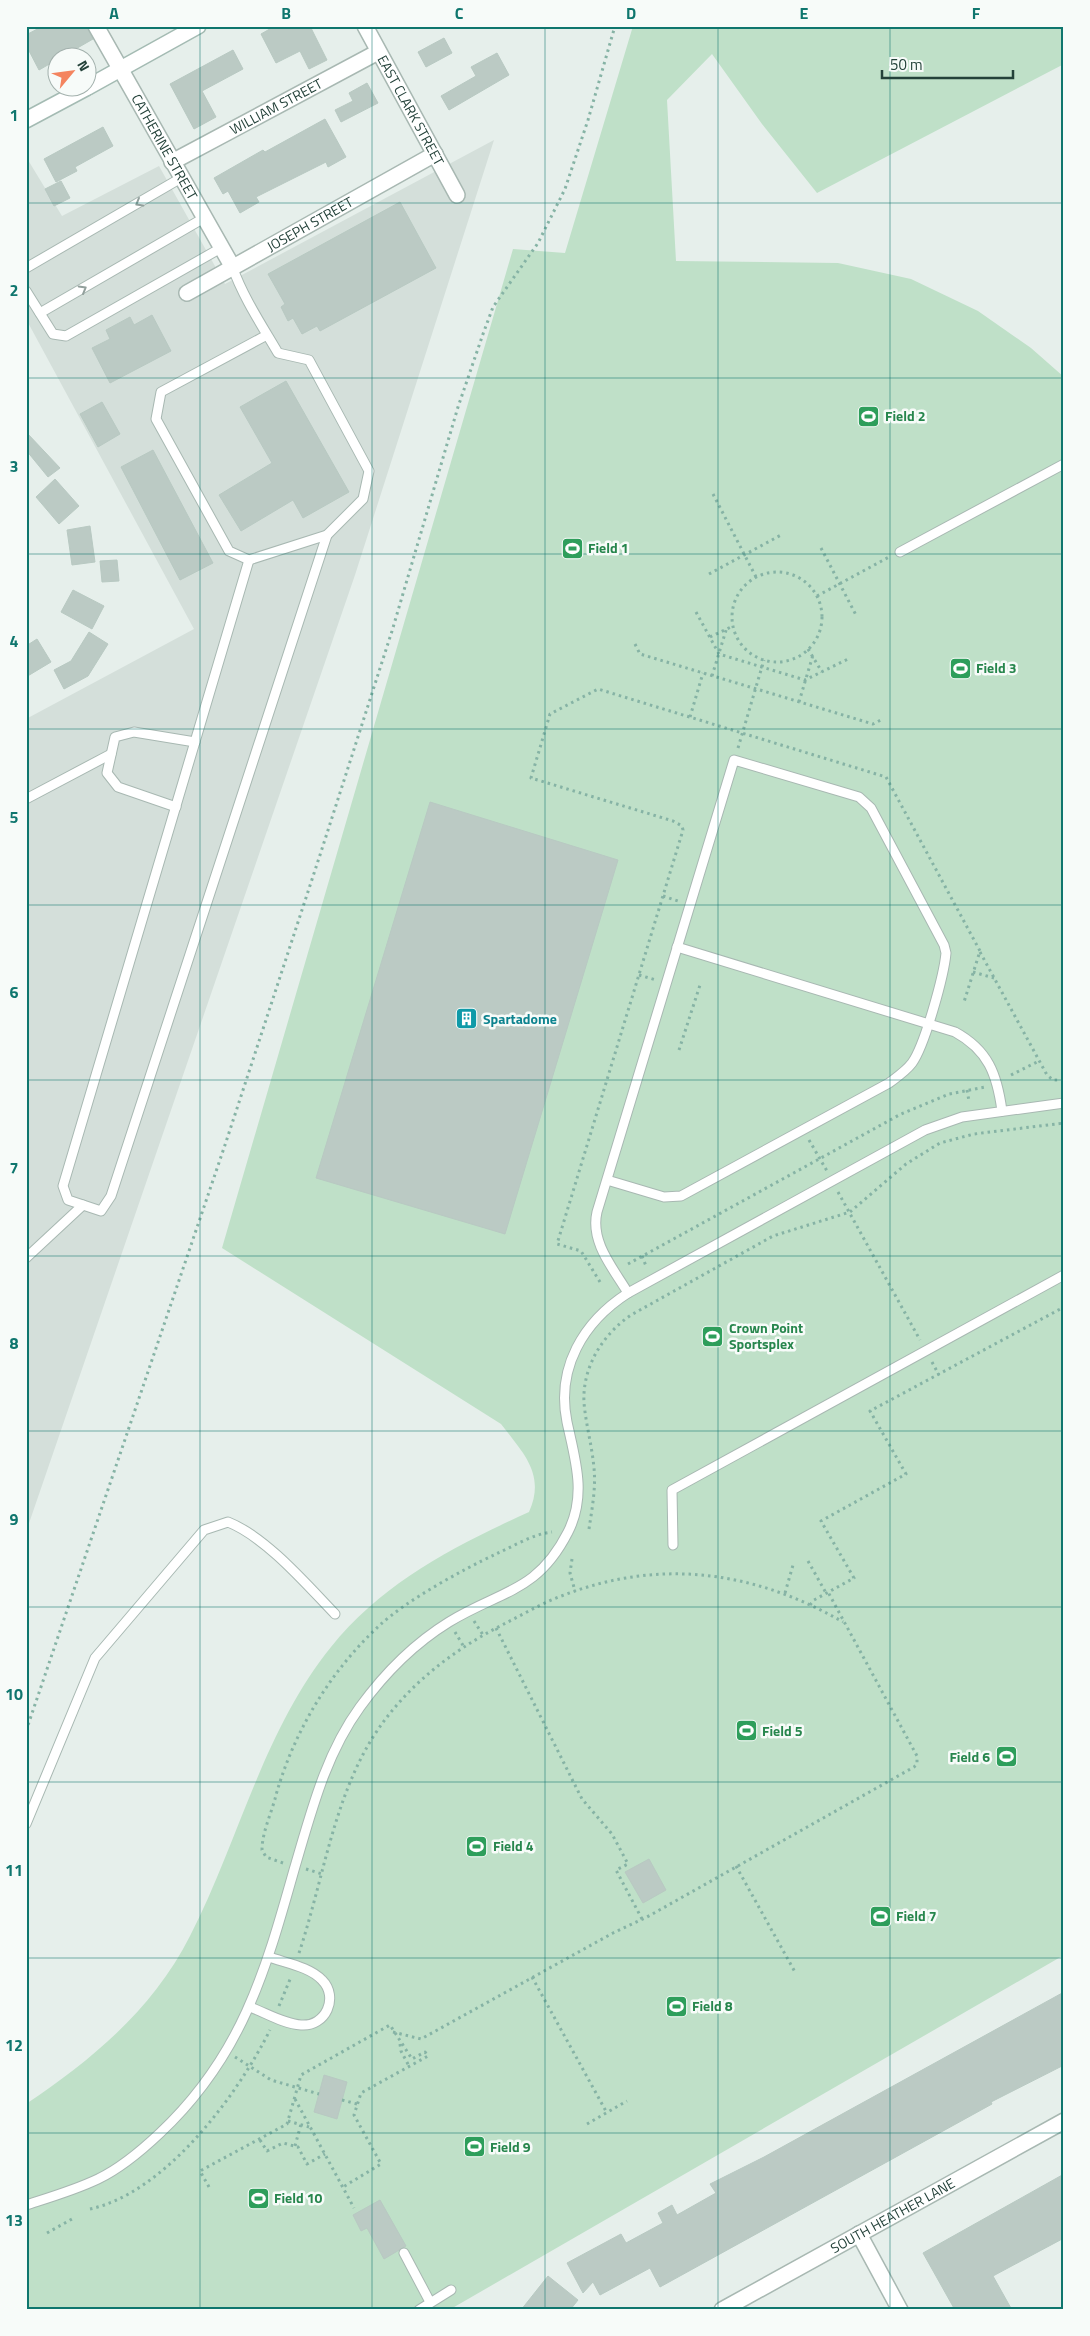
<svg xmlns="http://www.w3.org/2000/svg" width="1090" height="2336" viewBox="0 0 1090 2336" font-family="'Titillium Web',sans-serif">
<rect width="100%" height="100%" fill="#e6efeb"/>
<!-- built -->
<polygon fill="#d4dfda" points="494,140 355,575 26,1532 26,719 194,629 26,319 26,161 28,160 62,216 159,166 225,284"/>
<!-- green -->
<path fill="#bfe0c8" d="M633 26H1064V64L817 193 762 124 712 54 667 100 676 261 838 263 911 279 978 311 1031 348 1064 377V1955L449 2310H26V2104C93 2059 153 2009 190 1936 239 1841 263 1731 331 1647 383 1582 455 1546 529 1512 546 1474 523 1453 501 1424L222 1248 513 249 565 253Z"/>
<!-- building -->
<g fill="#bbcac4" stroke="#b8c9c2">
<polygon points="43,26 86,26 93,39 39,70 26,45 26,35"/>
<polygon points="275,26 310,26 327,60 309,69 300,51 276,63 261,34"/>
<polygon points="444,38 452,53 426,67 418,52"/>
<polygon points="233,50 243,69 202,91 216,117 194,129 170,84"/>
<polygon points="497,53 509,75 449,110 441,96 476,76 471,67"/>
<polygon points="367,83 378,103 341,122 335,110 353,101 349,93"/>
<polygon points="325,119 346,157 328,167 326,162 256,197 259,202 240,213 228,191 223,194 214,178 263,150 265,152"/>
<polygon points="103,127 113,146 75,167 77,171 56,182 44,159"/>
<polygon points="61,181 70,198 54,206 45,189"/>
<polygon points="400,202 436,268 320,331 317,326 302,334 293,318 288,321 281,307 285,304 268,274"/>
<polygon points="152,315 171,351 110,383 92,348 110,339 106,330 130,317 134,325"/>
<polygon points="286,381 349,492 303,518 293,500 241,531 219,495 272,463 240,407"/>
<polygon points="102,402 120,434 98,447 80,414"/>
<polygon points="27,433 60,468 48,477 26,450"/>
<polygon points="153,450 213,563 180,580 121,467"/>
<polygon points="55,479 79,506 59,524 36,497"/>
<polygon points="90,526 95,562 72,565 67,530"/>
<polygon points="117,560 119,581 102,582 100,561"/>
<polygon points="73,590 104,606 92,629 61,612"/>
<polygon points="89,632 108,644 88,676 64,689 54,670 71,661"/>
<polygon points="37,639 51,662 26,677 26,646"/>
<polygon points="430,802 618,860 505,1234 316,1178"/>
<polygon points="649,1859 666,1890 643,1903 625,1872"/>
<polygon points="1064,1992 1064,2065 991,2102 992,2104 660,2287 650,2268 600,2295 593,2282 583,2293 567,2263 621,2234 626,2243 663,2223 658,2213 672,2205 677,2215 716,2193 710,2184 764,2157"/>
<polygon points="324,2075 347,2082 337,2119 314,2112"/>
<polygon points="1064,2174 1064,2238 993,2276 1012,2310 955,2310 923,2253"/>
<polygon points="380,2200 406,2246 384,2259 367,2228 361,2231 353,2215"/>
<polygon points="548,2276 578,2300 570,2310 521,2310"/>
</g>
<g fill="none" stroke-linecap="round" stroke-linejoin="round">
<defs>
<g id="lane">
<path d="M232 266C243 297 261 324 278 353L309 360 369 471 363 499 327 535 249 560 229 551 156 419 161 392 267 335"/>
<polyline points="26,268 181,178"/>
<polyline points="26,291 53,334 66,336 221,248"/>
<polyline points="40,313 204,218"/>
<polyline points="900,552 1064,464"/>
<polyline points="249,560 63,1186 68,1200 101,1211 111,1196 327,535"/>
<polyline points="26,799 111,754"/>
<polyline points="176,807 118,787 107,773 115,737 134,732 195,742"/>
<path d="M677 947 955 1032C988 1050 997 1074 1002 1111"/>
<path d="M607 1180 664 1197 681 1196 889 1083C897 1077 906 1071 912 1063 925 1045 944 975 946 953L944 945 871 808 859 797 734 760 597 1212C590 1242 613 1268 628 1293"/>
<polyline points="26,1258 83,1205"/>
<polyline points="673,1545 672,1490 1064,1275"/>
<path d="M26 1824 95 1658 204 1530 228 1522C266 1537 307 1585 335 1614"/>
<path d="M250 2007C266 2013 284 2024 301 2025 326 2027 339 1997 322 1980 310 1967 286 1963 269 1957"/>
<path d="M26 2205C51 2197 75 2190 98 2179 121 2168 141 2151 160 2133 241 2057 265 1973 294 1870 311 1813 325 1755 360 1707 384 1674 415 1643 449 1622 501 1590 537 1593 568 1532 587 1495 575 1459 567 1422 556 1368 583 1322 628 1293L925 1130 962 1117 1064 1103"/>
<polyline points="404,2253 430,2302"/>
<polyline points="419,2310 451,2290"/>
</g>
<g id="street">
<path id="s1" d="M96 26 232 266"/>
<path id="s2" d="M365 26 457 195"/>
<path id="s3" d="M172 162 378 52"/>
<path id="s4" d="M187 293 435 154"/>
<polyline points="859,2234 900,2310"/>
<path id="s5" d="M722 2310 1064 2121"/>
</g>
<g id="secondary">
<polyline points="88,87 198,26"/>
<polyline points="26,120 86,88"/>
</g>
</defs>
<!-- lane casing -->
<use href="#lane" stroke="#a8b8b2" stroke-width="11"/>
<!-- street casing -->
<use href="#street" stroke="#a8b8b2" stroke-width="18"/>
<!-- secondary casing -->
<use href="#secondary" stroke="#a4bbb3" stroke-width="18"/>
<!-- path -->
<g stroke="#86b3a5" stroke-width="3" stroke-dasharray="2.5 4" stroke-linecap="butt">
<polyline points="713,494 756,577"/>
<polyline points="821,548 857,617"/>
<circle cx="777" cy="617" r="45"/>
<polyline points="709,574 781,535"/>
<polyline points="817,596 889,557"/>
<polyline points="696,612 719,654 805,680 848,659"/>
<polyline points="710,637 733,626"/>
<polyline points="635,644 640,654 873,724 881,720"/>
<polyline points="808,649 822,672"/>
<polyline points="712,676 727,627"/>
<polyline points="799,702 813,655"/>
<polyline points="690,717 703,673"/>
<polyline points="738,748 764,660"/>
<polyline points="663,896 678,901"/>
<polyline points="980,952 1047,1075 1053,1080 1064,1080"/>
<polyline points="973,972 994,978"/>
<polyline points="639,975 656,980"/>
<polyline points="679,1050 701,982"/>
<polyline points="1011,1075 1039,1061"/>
<polyline points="967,1090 969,1101"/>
<polyline points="809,1140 827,1171"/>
<polyline points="838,1192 920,1340"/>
<polyline points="642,1256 646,1266"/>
<polyline points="628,1264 901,1114 949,1094 985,1087"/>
<polyline points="600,1282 581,1251 557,1244 683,830 682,826 673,821 531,778 550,714 598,689 886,777 980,951 964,1002"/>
<polyline points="932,1362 939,1375"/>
<path d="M589 1529C592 1509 596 1488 594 1468 592 1446 586 1425 584 1403 582 1367 603 1334 631 1315L773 1236 850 1212 906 1164 940 1143 974 1134 1064 1123"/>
<polyline points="572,1559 570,1573 575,1591"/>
<polyline points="808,1561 826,1593"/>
<polyline points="785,1593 793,1565"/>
<polyline points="810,1605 814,1600 854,1578 821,1521 906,1474 870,1411 1064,1307"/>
<polyline points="474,1621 483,1635"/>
<polyline points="496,1628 582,1799 612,1834 628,1864 616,1870 642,1919"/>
<polyline points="455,1632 464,1647"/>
<polyline points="26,1731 225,1145 320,855 392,631 458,407 483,334 493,307 538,243 565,189 588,120 615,26"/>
<path d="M283 1863 266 1857 262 1850C262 1832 272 1812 276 1795 294 1731 331 1670 380 1625 407 1600 462 1570 496 1554 514 1546 533 1534 552 1532"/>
<polyline points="736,1866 795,1972"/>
<polyline points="306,1869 322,1874"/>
<path d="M299 1953C323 1881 333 1801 373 1737 405 1687 450 1652 502 1625 522 1615 542 1603 564 1595 661 1558 754 1571 843 1622"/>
<polyline points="532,1977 607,2113"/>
<polyline points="279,2006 291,1977"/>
<polyline points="393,2032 421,2039 613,1933 647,1917 914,1767 917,1764 917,1756 828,1592"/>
<polyline points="400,2044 401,2051 409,2066"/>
<polyline points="235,2057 271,2080 319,2094"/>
<polyline points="295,2099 354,2208"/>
<polyline points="342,2100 357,2104"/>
<polyline points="288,2121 309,2127"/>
<polyline points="587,2124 627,2101"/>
<polyline points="260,2140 267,2151 283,2143 298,2147 307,2164 325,2154"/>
<polyline points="295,2146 301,2124"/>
<polyline points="209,2187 200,2171 287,2124 301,2075 390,2025 412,2059 425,2052 428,2056 361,2093 354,2115 381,2164 343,2187"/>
<path d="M90 2209C165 2193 237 2096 270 2030"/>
<polyline points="47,2233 72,2219"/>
<polyline points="26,2244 29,2242"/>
</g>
<!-- lane -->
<use href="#lane" stroke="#fff" stroke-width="9"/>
<!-- street -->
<use href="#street" stroke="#fff" stroke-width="15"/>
<!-- secondary -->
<use href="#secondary" stroke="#fff" stroke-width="15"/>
</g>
<!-- one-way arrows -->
<defs><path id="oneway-chevron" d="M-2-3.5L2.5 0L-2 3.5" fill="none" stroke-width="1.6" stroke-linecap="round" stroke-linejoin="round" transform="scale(1.25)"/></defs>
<g stroke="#92a09c">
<use href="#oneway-chevron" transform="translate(139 203) rotate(150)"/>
<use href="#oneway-chevron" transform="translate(83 289) rotate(-30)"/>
</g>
<!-- grid -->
<path fill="none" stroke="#0f766e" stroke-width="1" stroke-opacity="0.55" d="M200 26V2310M372 26V2310M545 26V2310M718 26V2310M890 26V2310M26 203H1064M26 378H1064M26 554H1064M26 729H1064M26 905H1064M26 1080H1064M26 1256H1064M26 1431H1064M26 1607H1064M26 1782H1064M26 1958H1064M26 2133H1064"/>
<!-- icons -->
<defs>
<symbol id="stadium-square" viewBox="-11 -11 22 22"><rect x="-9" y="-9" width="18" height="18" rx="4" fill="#2e9e5b" stroke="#f7fbf9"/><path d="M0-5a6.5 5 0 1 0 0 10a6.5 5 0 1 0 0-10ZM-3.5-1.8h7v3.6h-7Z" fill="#fff"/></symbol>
<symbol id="building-square" viewBox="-11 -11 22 22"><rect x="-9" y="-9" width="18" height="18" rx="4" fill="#0f9aa8" stroke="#f7fbf9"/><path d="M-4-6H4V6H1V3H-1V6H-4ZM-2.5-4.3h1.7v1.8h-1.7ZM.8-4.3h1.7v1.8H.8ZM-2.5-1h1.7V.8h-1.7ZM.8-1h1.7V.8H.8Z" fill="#fff"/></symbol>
</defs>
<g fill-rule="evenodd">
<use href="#stadium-square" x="856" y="404" width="25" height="25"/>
<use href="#stadium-square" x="560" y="536" width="25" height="25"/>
<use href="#stadium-square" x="948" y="656" width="25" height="25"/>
<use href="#building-square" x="454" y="1006" width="25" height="25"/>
<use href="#stadium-square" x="700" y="1324" width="25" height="25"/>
<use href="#stadium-square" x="734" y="1718" width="25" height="25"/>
<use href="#stadium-square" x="994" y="1744" width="25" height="25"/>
<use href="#stadium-square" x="464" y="1834" width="25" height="25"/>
<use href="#stadium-square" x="868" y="1904" width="25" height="25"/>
<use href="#stadium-square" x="664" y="1994" width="25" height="25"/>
<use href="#stadium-square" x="462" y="2134" width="25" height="25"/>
<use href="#stadium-square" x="246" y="2186" width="25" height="25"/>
</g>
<g text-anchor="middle" stroke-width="5" stroke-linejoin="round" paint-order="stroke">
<!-- street labels -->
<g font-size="14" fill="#24423a" stroke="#f7fbf9">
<text dy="5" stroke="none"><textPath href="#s3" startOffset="118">WILLIAM STREET</textPath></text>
<text dy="5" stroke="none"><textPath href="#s2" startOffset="96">EAST CLARK STREET</textPath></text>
<text dy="5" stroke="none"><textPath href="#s1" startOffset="139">CATHERINE STREET</textPath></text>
<text dy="5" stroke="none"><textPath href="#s4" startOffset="141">JOSEPH STREET</textPath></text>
<text dy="5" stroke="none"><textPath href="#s5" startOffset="195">SOUTH HEATHER LANE</textPath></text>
</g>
<!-- leisure labels -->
<g font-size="14" font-weight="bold" fill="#27864d" stroke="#f7fbf9" text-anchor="start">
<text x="885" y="421">Field 2</text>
<text x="588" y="553">Field 1</text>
<text x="976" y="673">Field 3</text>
<text x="729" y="1333">Crown Point<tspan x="729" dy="16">Sportsplex</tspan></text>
<text x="762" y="1736">Field 5</text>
<text x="990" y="1762" text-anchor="end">Field 6</text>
<text x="493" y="1851">Field 4</text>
<text x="896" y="1921">Field 7</text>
<text x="692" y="2011">Field 8</text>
<text x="490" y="2152">Field 9</text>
<text x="274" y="2203">Field 10</text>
</g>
<!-- culture labels -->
<g font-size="14" font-weight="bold" fill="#0d838f" stroke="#f7fbf9" text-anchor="start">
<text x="483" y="1024">Spartadome</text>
</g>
</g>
<!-- border -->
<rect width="1090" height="2336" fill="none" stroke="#f7fbf9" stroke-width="55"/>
<!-- north arrow -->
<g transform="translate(72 72) rotate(61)"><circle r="24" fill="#f7fbf9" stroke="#a3b1ad"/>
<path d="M0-4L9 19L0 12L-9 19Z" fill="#f4845f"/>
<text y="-8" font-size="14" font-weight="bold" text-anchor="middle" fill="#24423a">N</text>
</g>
<!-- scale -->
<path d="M882 70v8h131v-8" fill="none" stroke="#24423a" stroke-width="2.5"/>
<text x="890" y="70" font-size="15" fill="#24423a" stroke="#f7fbf9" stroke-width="4" paint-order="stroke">50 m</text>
<rect x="28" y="28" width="1034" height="2280" fill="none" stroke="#0f766e" stroke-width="2"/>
<g font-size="16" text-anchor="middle" font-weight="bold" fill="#0f766e">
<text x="114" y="19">A</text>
<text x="286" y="19">B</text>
<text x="459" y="19">C</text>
<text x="631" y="19">D</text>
<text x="804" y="19">E</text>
<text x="976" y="19">F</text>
<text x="14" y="121">1</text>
<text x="14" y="296">2</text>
<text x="14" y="472">3</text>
<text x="14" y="647">4</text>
<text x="14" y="823">5</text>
<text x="14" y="998">6</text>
<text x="14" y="1174">7</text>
<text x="14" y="1349">8</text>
<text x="14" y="1525">9</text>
<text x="14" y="1700">10</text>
<text x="14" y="1876">11</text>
<text x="14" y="2051">12</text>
<text x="14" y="2226">13</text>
</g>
</svg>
